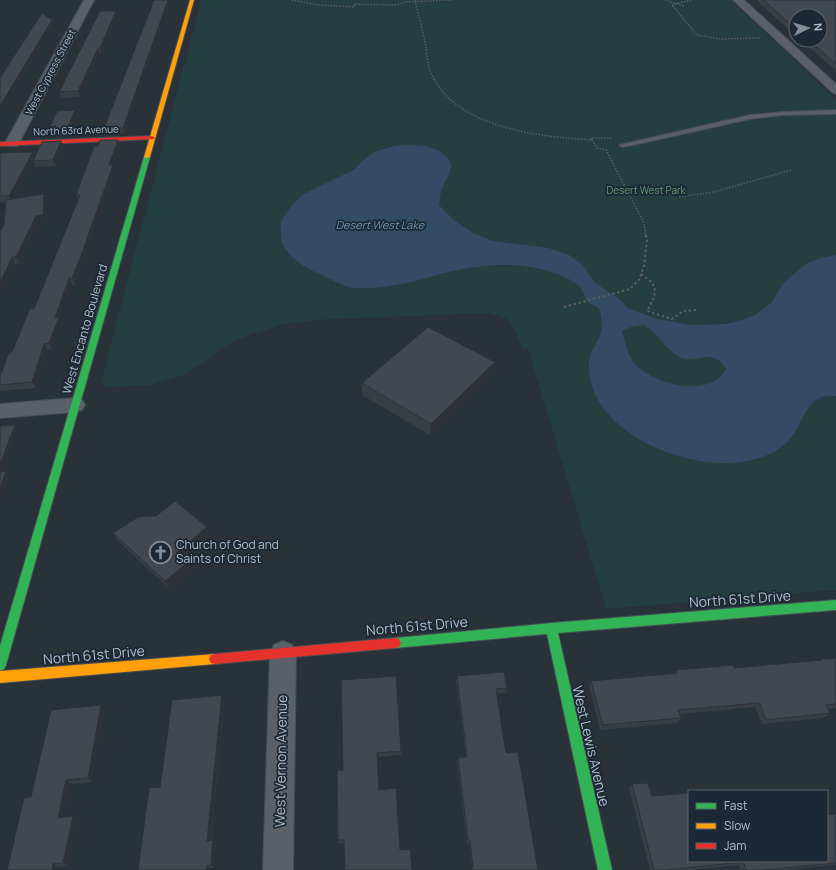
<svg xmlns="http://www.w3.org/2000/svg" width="836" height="870" viewBox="0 0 836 870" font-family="Manrope,sans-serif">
<rect width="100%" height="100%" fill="#293139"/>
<!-- green -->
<polygon fill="#253e40" points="201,0 731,0 836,100 836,590 606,609 528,349 523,349 514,328 507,319 489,313 315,320 281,325 249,335 227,345 205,362 181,376 150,385 111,387 104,385 102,378"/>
<!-- water -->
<path fill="#334b65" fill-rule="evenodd" d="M405 145 426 146 438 150 448 158 451 165 450 172 441 190 439 205 454 220 473 233 493 241 549 248 569 255 583 265 595 283 617 297 628 308 657 319 691 325 725 324 739 321 755 315 771 303 782 285 790 277 806 264 820 258 836 255V396C802 393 806 426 785 444 768 459 745 463 723 463 671 463 591 428 589 368 587 346 606 341 601 317 601 314 600 310 598 308 595 305 589 304 586 300 583 286 575 282 562 276 522 259 478 264 437 275 414 282 393 287 369 288 364 288 358 289 354 288 343 287 328 277 317 273 304 267 287 257 282 242 280 236 281 227 281 221L292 205 304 194 355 169 362 161 374 152 390 147ZM644 325C656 332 670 354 681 358 699 363 713 347 726 369 710 400 649 384 632 360 627 353 625 340 622 331L634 326Z"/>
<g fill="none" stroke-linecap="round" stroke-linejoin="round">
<defs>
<polygon id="lane" points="836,110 836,114 783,115 750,119 638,144 622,147 619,145 750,115 783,112"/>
<g id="street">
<polygon points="84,0 94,0 19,143 17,146 7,146 5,143"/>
<polygon points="733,0 744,0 836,84 836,94 832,92"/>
<polygon points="75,398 82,400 85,405 82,410 75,412 0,418 0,404"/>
<polygon points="283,641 292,645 296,653 293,870 263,870 270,653 274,645"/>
</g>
<g id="fast">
<polygon points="147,155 150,157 6,665 4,669 0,671 0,646 144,157"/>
<polygon points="836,600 836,610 558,633 612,870 598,870 547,634 395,648 391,647 389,643 391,639 395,638 551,623"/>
</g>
<g id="slow">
<polygon points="190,0 194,0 150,157 145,158 144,157"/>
<polygon points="215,654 219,655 221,659 219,663 215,664 0,683 0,671"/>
</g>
<g id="jam">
<polygon points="152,136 155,138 154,139 0,146 0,142"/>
<polygon points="395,638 399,639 401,643 399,647 395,648 215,664 211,663 209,659 211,655 215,654"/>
</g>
</defs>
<!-- lane casing -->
<use href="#lane" stroke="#474d54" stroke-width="2"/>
<!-- street casing -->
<use href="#street" stroke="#474d54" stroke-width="2"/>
<!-- fast casing -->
<use href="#fast" stroke="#474d54" stroke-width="2"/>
<!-- slow casing -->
<use href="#slow" stroke="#474d54" stroke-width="2"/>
<!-- jam casing -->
<use href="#jam" stroke="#474d54" stroke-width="2"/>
<!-- path-far1 -->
<g stroke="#575e64" stroke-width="1.5" stroke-dasharray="1.5 1.5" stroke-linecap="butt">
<polyline points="292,0 320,5 354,7 355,4 395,5 406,2 452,0"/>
<path d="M415 0C418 14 422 28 425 42 427 52 427 65 432 75 456 128 541 137 592 140L591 138H613"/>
<polyline points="665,0 684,6"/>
<polyline points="691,0 672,5 697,35 720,39 760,38"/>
<polyline points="592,140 597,148 606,150 644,223 646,236"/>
<polyline points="679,197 714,192 791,170"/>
</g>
<!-- path -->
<g stroke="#575e64" stroke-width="2" stroke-dasharray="2.5 2.5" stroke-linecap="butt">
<path d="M641 274C660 286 657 293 647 311L672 319 683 311 696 310"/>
<polyline points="564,307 630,289 639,280 644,266 647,240 646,235"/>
</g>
<!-- lane -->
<use href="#lane" fill="#596067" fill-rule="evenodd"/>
<!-- street -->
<use href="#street" fill="#596067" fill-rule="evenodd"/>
<!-- fast -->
<use href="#fast" fill="#30b455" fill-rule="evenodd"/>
<!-- slow -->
<use href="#slow" fill="#ff9f0a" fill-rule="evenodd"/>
<!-- jam -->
<use href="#jam" fill="#e5322d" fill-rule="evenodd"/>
</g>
<!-- wall -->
<g fill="#383e44">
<polygon points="756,0 836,0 836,71 801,40 820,40 796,16 796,36"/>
<polygon points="169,5 124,133 106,134 104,128"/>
<polygon points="116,11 117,16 101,53 100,53 80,97 61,98 59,92"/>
<polygon points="77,116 69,136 50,136 48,131"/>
<polygon points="120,145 113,165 115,171 84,259 75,284 72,285 59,319 62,324 52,349 48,350 36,388 1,391 0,390 0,385 12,352 34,309 78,200 76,195"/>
<polygon points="64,147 56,166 35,167 33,162 14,199 44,194 46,200 46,221 39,222 19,263 15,264 0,297 6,202 0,202 0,153 33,152 35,156"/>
<polygon points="494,374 430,435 362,395 362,383"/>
<polygon points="113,533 210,536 182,559 187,563 191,571 170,589 118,541"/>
<polygon points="836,658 836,708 828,709 830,713 824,718 762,724 755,707 680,714 681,718 678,723 600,730 589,685 591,681 675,673 677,670 734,668 820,660 821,659"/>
<polygon points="396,676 402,755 377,757 379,790 400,850 412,870 344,843 339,844 338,840 343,770"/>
<polygon points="457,676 507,688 506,693 497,693 506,753 538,870 472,870 469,843 467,844 457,762 458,758 466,757 456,681"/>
<polygon points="224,700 211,840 213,840 216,843 214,868 138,870 160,787"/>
<polygon points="105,709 92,782 71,784 64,817 73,816 77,820 68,866 58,867 57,870 7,870 31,797"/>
<polygon points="632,784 652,796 689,861 836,814 836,865 787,870 740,870 739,865 692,870 650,870 629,788"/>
</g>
<!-- shaded-wall -->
<g fill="#2e3237">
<polygon points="168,0 169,5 124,133 123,128"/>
<polygon points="116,11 117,16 101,53 100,48"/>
<polygon points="52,20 54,25 0,115 0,106"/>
<polygon points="98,48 100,53 80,97 78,91"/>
<polygon points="75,110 77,116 69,136 67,130"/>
<polygon points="118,140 120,145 113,165 115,171 84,259 75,284 72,278 109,165"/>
<polygon points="61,141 64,147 56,166 53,160"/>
<polygon points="33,152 36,158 33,161 33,162 12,202 9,196"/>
<polygon points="44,194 46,200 46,221 39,222 19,263 16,257"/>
<polygon points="12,257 15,264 0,297 0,283"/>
<polygon points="69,278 72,285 59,319 62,324 52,349 49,343 55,318"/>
<polygon points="44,344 48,350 36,388 32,382"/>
<polygon points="495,362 494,374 430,435 431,424"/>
<polygon points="15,425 19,431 2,478 0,475 0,465"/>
<polygon points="6,471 10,477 0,506 0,488"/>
<polygon points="207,527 210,536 180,561 176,553"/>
<polygon points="187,563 191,571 170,589 165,581"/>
<polygon points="222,695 224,700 210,844 207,841"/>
<polygon points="101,705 105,709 92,782 88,778"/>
<polygon points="66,780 71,784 63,821 58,818"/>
<polygon points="73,816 77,820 68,866 63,863"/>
<polygon points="213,840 216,843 214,868 211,865"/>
<polygon points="53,864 58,867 57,870 52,870"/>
<polygon points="207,866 210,869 210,870 206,870"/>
</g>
<!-- building -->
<g fill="#41484f" stroke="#2e3237">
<polygon points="154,0 168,0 123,128 104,128"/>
<polygon points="763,0 836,0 836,64 809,40 820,40 820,16 796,16 796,29"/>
<polygon points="100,11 116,11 100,48 98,48 78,91 59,92"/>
<polygon points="42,13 52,20 0,106 0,78"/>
<polygon points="75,110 67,130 48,131 57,111"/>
<polygon points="100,140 118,140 109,165 113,165 82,253 72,278 69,278 55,318 59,317 49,343 44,344 32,382 0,385 0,377 9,352 12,352 30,308 34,309 80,195 76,195 94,146 98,146"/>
<polygon points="61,141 53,160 33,161 42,142"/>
<polygon points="33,152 9,196 0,196 0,153"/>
<polygon points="44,194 43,215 36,216 16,257 12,257 0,283 0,232 4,225 6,200"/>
<polygon points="428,327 495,362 431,424 362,383"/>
<polygon points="15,425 0,465 0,426"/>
<polygon points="6,471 0,488 0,472"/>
<polygon points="175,501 207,527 176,553 187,563 165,581 113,533 138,517 156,516"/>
<polygon points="836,658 836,704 826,705 830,713 766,720 760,703 678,710 681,718 603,725 591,681 678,673 677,670 733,665 734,668 822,660 821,659"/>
<polygon points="504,672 507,688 496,689 506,753 518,752 538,870 473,870 470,840 468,840 458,758 467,757 457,676"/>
<polygon points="396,676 401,751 377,753 379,790 396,788 400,850 410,849 412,870 345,870 344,840 338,840 337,770 343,770 341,680"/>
<polygon points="222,695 207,841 213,840 211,865 207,866 206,870 138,870 149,788 160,787 172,700"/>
<polygon points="101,705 88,778 66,780 58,818 73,816 63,863 53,864 52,870 7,870 24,798 31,797 51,710"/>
<polygon points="648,783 652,796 689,793 689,861 827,861 827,815 836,814 836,863 764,870 746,870 743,862 667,870 654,870 632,784"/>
</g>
<!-- icons -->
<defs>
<symbol id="church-ring" viewBox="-11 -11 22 22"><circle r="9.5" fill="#1b2835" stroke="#838d98" stroke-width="1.5"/><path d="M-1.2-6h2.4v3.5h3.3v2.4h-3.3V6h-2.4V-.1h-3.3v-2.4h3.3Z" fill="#838d98"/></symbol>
</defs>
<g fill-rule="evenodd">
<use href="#church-ring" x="148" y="540" width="25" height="25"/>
</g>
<g text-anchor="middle" stroke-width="3.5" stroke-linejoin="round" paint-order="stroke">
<!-- far-street labels -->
<g font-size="10" fill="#b3becb" stroke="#1b2835">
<text transform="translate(50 72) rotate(-62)" y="4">West Cypress Street</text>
<text transform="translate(76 130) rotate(-2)" y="4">North 63rd Avenue</text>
</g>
<!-- far-park labels -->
<g font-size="10" fill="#689e70" stroke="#1b2835">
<text x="646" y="194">Desert West Park</text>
</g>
<!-- far-water labels -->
<g font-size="11" font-style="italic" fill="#7091b1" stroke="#1b2835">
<text x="380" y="229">Desert West Lake</text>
</g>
<!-- street labels -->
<g font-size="12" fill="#b3becb" stroke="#1b2835">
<text transform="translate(85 329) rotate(-74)" y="4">West Encanto Boulevard</text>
</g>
<!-- poi labels -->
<g font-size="12" fill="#b3becb" stroke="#1b2835" text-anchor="start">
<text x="176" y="549">Church of God and<tspan x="176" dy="14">Saints of Christ</tspan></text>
</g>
<!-- near-street labels -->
<g font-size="14" fill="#b3becb" stroke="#1b2835">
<text transform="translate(740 599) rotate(-4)" y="5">North 61st Drive</text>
<text transform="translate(417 626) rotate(-5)" y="5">North 61st Drive</text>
<text transform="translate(94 655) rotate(-5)" y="5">North 61st Drive</text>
<text transform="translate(591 746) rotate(77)" y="5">West Lewis Avenue</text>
<text transform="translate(281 761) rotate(-89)" y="5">West Vernon Avenue</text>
</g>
</g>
<!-- legend -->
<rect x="688" y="790" width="140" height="72" fill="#1b2835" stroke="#586471"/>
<rect x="696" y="803" width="20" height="6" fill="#30b455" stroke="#586471"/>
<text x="724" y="810" font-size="12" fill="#b3becb">Fast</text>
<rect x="696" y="823" width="20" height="6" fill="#ff9f0a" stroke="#586471"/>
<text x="724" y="830" font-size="12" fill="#b3becb">Slow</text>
<rect x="696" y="843" width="20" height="6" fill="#e5322d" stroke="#586471"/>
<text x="724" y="850" font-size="12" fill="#b3becb">Jam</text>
<!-- north arrow -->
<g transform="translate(808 28) rotate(85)"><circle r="19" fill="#1b2835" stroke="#586471"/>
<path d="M0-3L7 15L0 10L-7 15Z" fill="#838d98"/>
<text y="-6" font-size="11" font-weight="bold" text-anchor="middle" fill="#b3becb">N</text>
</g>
</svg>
